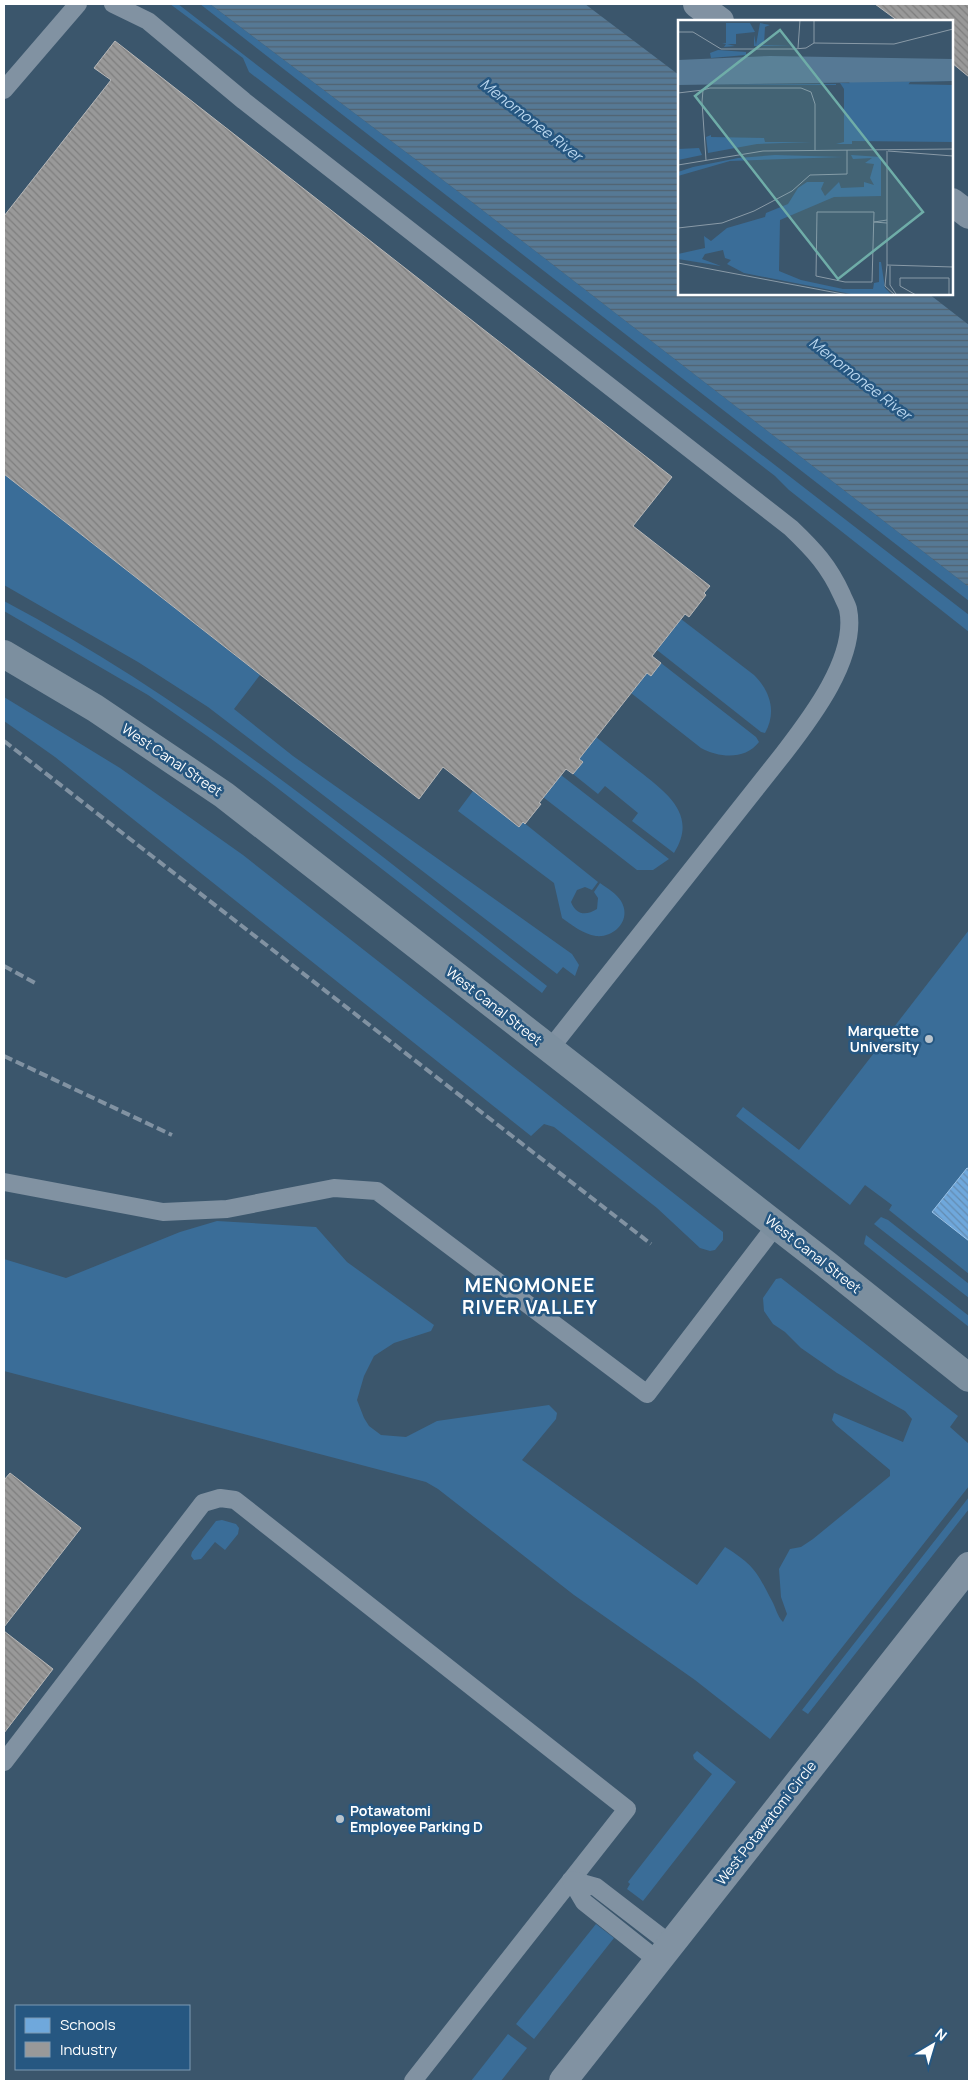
<svg xmlns="http://www.w3.org/2000/svg" width="973" height="2085" viewBox="0 0 973 2085" font-family="Manrope,sans-serif">
<defs>
<pattern id="water-rules" width="6" height="5" patternUnits="userSpaceOnUse" patternTransform="scale(1.25)"><rect width="6" height="5" fill="#567995"/><path d="M0 2.5h6" fill="none" stroke="#516270"/></pattern>
<pattern id="schools-back-hatch" width="6" height="6" patternUnits="userSpaceOnUse" patternTransform="scale(1.25)"><rect width="6" height="6" fill="#6fa8dc"/><path d="M-1 5l2 2M0 0l6 6M5-1l2 2" fill="none" stroke="#648cb1"/></pattern>
<pattern id="industry-back-hatch" width="6" height="6" patternUnits="userSpaceOnUse" patternTransform="scale(1.25)"><rect width="6" height="6" fill="#999"/><path d="M-1 5l2 2M0 0l6 6M5-1l2 2" fill="none" stroke="#7e7e7e"/></pattern>
</defs>
<rect width="100%" height="100%" fill="#3b566c"/>
<!-- grass -->
<g fill="#3a6d98">
<polygon points="170,4 178,4 969,615 969,632 789,490 775,476 249,72 243,58"/>
<polygon points="200,4 210,4 472,202 969,587 969,601"/>
<polygon points="4,474 260,675 234,709 293,756 572,954 579,965 575,976 563,967 557,974 208,707 138,662 4,585"/>
<path d="M4 601C200 705 373 850 547 986L542 993 267 780 210 738 148 695 4 611Z"/>
<path d="M681 619 754 675C770 691 777 712 765 733L761 732 657 650Z"/>
<path d="M661 663 756 737 759 742C745 760 720 758 701 748L631 693 647 673 651 675Z"/>
<polygon points="4,697 120,768 243,855 723,1232 723,1240 715,1250 710,1251 700,1248 657,1208 554,1127 544,1124 531,1136 55,757 4,721"/>
<path d="M596 737C611 749 625 760 639 771 667 793 698 815 674 853L632 821 638 813 605 786 598 794 573 774 583 762 579 759Z"/>
<polygon points="561,775 669,859 653,870 637,870 543,797"/>
<path d="M473 791 519 827 523 822 598 882 592 890 585 887 577 890 571 902C576 915 586 916 597 909L598 898 594 892 600 883C607 888 617 894 621 901 632 919 615 938 596 936 583 934 572 925 562 918L554 883 458 811Z"/>
<polygon points="969,930 969,1274 889,1210 892,1205 865,1185 850,1205 736,1116 743,1107 799,1150"/>
<polygon points="881,1217 888,1220 969,1284 969,1298 874,1224"/>
<path d="M217 1221 316 1227 347 1262 434 1325 431 1331 394 1343 374 1356 364 1376 357 1400 364 1418 369 1426 381 1435 406 1437 437 1421 549 1405 557 1413 556 1419 522 1460 697 1585 725 1547C754 1565 757 1572 772 1601 776 1608 777 1616 783 1622L787 1614 781 1597 779 1569 790 1549 801 1547 813 1539 890 1476V1470L836 1425 832 1420 834 1413 903 1442 912 1419 905 1411 837 1373 801 1348 785 1332 773 1324 764 1311 763 1298 776 1279 781 1278 958 1416 950 1427 969 1444V1486L770 1739 695 1680 574 1595 438 1489 426 1482 4 1371V1259L66 1278 180 1232Z"/>
<polygon points="866,1235 969,1316 969,1327 864,1244"/>
<polygon points="969,1497 969,1509 808,1714 802,1710"/>
<polygon points="222,1520 236,1524 239,1528 238,1534 225,1550 215,1542 201,1559 194,1560 191,1556 192,1552 216,1521"/>
<polygon points="697,1751 736,1782 643,1901 627,1889 630,1884 628,1882 712,1774 694,1759 693,1755"/>
<polygon points="596,1924 614,1938 534,2039 516,2024"/>
<polygon points="508,2034 527,2048 501,2081 471,2081"/>
</g>
<!-- water -->
<polygon fill="url(#water-rules)" points="210,4 585,4 679,75 679,294 929,294 969,325 969,587 472,202"/>
<!-- schools -->
<polygon fill="url(#schools-back-hatch)" stroke="#9ac2e6" points="967,1168 969,1169 969,1241 932,1212"/>
<!-- industry -->
<g fill="url(#industry-back-hatch)" stroke="#b8b8b8">
<polygon points="875,4 969,4 969,77 952,63 952,21 898,21"/>
<polygon points="115,41 672,477 633,526 710,586 704,593 706,595 689,617 685,614 652,656 661,663 651,676 647,673 579,759 583,762 573,774 566,769 539,803 541,804 525,824 523,822 519,827 443,767 419,799 4,474 4,216 111,80 94,68"/>
<polygon points="10,1473 81,1528 4,1627 4,1480"/>
<polygon points="4,1631 53,1669 4,1733"/>
</g>
<g fill="none" stroke-linecap="round" stroke-linejoin="round">
<!-- lane -->
<g stroke="#8192a2" stroke-width="18">
<path d="M113 4 148 21 244 101 791 528C814 550 829 566 842 595 844 600 847 605 848 609 858 657 811 718 784 753L549 1050"/>
<polyline points="4,90 78,4"/>
<polyline points="4,1182 163,1212 227,1209 334,1188 377,1191 647,1394 776,1225"/>
<polyline points="4,1762 203,1503 220,1498 235,1500 627,1809 413,2081"/>
<polyline points="657,1960 584,1902 571,1880 596,1887 670,1944"/>
</g>
<!-- street -->
<g stroke="#8192a2" stroke-width="28">
<polyline points="697,4 720,21"/>
<polyline points="952,202 969,215"/>
<polyline points="563,2081 969,1566"/>
</g>
<!-- secondary -->
<polyline stroke="#7c8f9f" stroke-width="28" points="4,654 95,708 224,795 826,1264 969,1378"/>
<!-- rail -->
<g stroke="#8192a2" stroke-width="4" stroke-dasharray="9 4" stroke-linecap="butt">
<polyline points="4,741 651,1244"/>
<polyline points="4,966 35,983"/>
<polyline points="4,1056 172,1135"/>
</g>
</g>
<!-- markers -->
<g fill="#bac4cc" stroke="#265781" stroke-width="2">
<circle cx="929" cy="1039" r="5"/>
<circle cx="340" cy="1819" r="5"/>
</g>
<g text-anchor="middle" stroke-width="5" stroke-linejoin="round" paint-order="stroke">
<!-- street labels -->
<g font-size="14" fill="#fff" stroke="#265781">
<text transform="translate(172 760) rotate(34)" y="5">West Canal Street</text>
<text transform="translate(494 1006) rotate(38)" y="5">West Canal Street</text>
<text transform="translate(813 1254) rotate(38)" y="5">West Canal Street</text>
<text transform="translate(766 1823) rotate(-52)" y="5">West Potawatomi Circle</text>
</g>
<!-- poi labels -->
<g font-size="14" font-weight="bold" fill="#fff" stroke="#265781" text-anchor="end">
<text x="919" y="1036">Marquette<tspan x="919" dy="16">University</tspan></text>
<text x="350" y="1816" text-anchor="start">Potawatomi<tspan x="350" dy="16">Employee Parking D</tspan></text>
</g>
<!-- water labels -->
<g font-size="15" font-style="italic" fill="#b9d6ee" stroke="#265781">
<text transform="translate(531 120) rotate(38)" y="5">Menomonee River</text>
<text transform="translate(860 379) rotate(38)" y="5">Menomonee River</text>
</g>
<!-- district labels -->
<g font-size="19" font-weight="bold" letter-spacing="1" fill="#fff" stroke="#265781">
<text x="530" y="1292">MENOMONEE<tspan x="530" dy="22">RIVER VALLEY</tspan></text>
</g>
</g>
<!-- overview -->
<g transform="translate(678 20)">
<rect width="275" height="275" fill="#3b566c"/>
<path d="M48 3H72L77 12 58 14V24H49L57 26 46 27 48 24 44 23H48ZM82 3 92 5 87 7 86 24 80 25 115 26H76V15L78 25ZM40 30 68 32V35L33 38 32 33ZM275 61 232 62 230 65H173L171 62 32 63 72 62ZM162 63 275 65V122L174 121V124H158L166 122V69ZM31 64H158V65ZM33 115V117L86 118 87 122H134L79 124 30 133 28 117ZM21 128 24 135 0 140V129ZM97 135 165 137 52 141 0 156V152L15 147 60 138ZM173 135 203 137V176L156 177 102 200 101 251 123 260 165 269H195L196 263 201 262V242H203L207 268 214 275H178L66 253 49 244 53 240 47 238 45 230 27 234 24 239 43 246 0 239V234L27 228 26 216 33 221 49 208 87 197 88 193 110 184 120 168 129 162H146L143 169 147 176 161 162 163 168 186 167V162L196 165 192 158 196 144 187 143 194 138 175 139Z" fill="#3a6d98"/>
<path d="M92 36 275 39V61L0 65V40Z" fill="#567995"/>
<path fill="none" stroke="#899aa7" stroke-width="1" d="M0 12H15L43 29H116L128 28 136 23 216 24 275 9M136 23V0M120 28 122 0M0 73 25 70M209 131V245L275 247M210 131 275 136M28 140 24 82 25 70 32 68H123L133 72 137 84V131M0 145 85 131 275 129M139 192H196L194 262H167L138 256ZM209 200 196 202 209 203M0 208 44 203 76 191 114 171 132 155 169 154V130M0 243 170 275M209 245 207 266 217 275M212 246V265L218 274M238 275 222 266V258H271V275"/>
<path fill="#6fada8" fill-opacity="0.15" stroke="#6fada8" stroke-width="2.5" d="M102 10 245 192 160 259 17 76Z"/>
<rect width="275" height="275" fill="none" stroke="#fff" stroke-width="2.5"/>
</g>
<!-- border -->
<rect width="973" height="2085" fill="none" stroke="#ffffff" stroke-width="10"/>
<!-- legend -->
<rect x="15" y="2005" width="175" height="65" fill="#265781" stroke="#7d9ab3"/>
<rect x="25" y="2018" width="25" height="15" fill="#6fa8dc" stroke="#7d9ab3"/>
<text x="60" y="2030" font-size="15" fill="#ffffff">Schools</text>
<rect x="25" y="2042" width="25" height="15" fill="#999999" stroke="#7d9ab3"/>
<text x="60" y="2055" font-size="15" fill="#ffffff">Industry</text>
<!-- north arrow -->
<g transform="translate(933 2045) rotate(38)" stroke="#265781" stroke-width="4" paint-order="stroke">
<path d="M0-4L9 19L0 12L-9 19Z" fill="#ffffff"/>
<text y="-8" font-size="14" font-weight="bold" text-anchor="middle" fill="#ffffff">N</text>
</g>
</svg>
